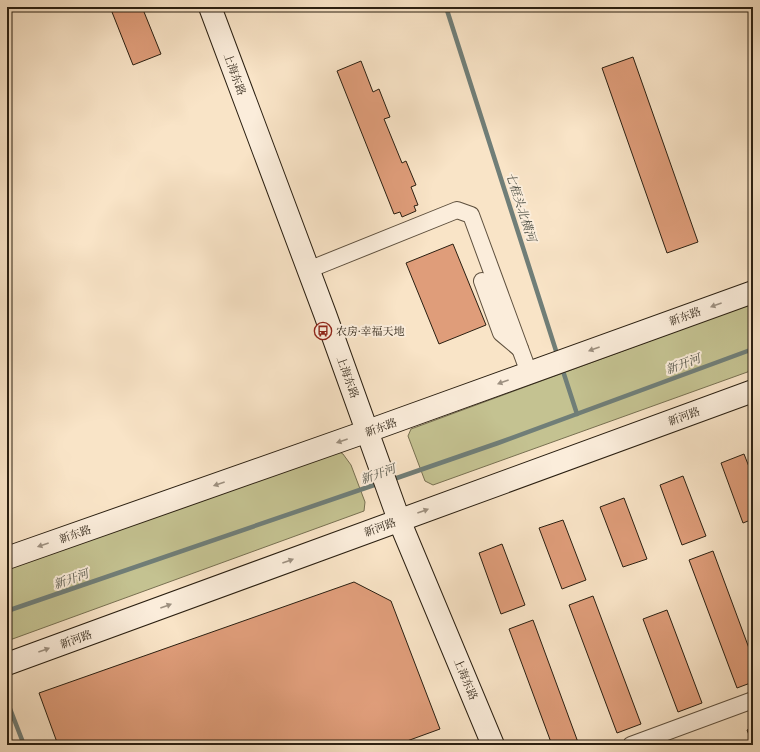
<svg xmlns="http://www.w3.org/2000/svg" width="760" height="752" viewBox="0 0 760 752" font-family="'IM FELL Great Primer','Noto Serif SC',serif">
<rect width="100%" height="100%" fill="#f9e4c7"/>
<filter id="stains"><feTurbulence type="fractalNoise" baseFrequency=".005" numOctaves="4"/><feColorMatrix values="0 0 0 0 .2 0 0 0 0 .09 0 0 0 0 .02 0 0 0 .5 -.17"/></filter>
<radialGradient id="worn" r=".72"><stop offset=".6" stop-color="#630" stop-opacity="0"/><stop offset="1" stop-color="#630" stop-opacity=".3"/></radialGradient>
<!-- green -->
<g fill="#c4c291" stroke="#777051">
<polygon points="753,303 753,370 433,485 425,481 408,436 411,429"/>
<polygon points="336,450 343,454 351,465 365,502 364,511 7,641 7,569"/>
</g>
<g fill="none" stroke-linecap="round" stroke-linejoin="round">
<!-- stream -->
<g stroke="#707e78" stroke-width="4.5">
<polyline points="446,7 558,357"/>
<polyline points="562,368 577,414"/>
<polyline points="391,480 498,443 753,349"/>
<polyline points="7,611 380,483"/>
<polyline points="7,701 24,745"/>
</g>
</g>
<!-- building -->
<g fill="#df9d7a" stroke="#2a1f11">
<polygon points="110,7 142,7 161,54 133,65"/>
<polygon points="633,57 698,242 667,253 602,68"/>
<polygon points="361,61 373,92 379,89 390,117 384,119 402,163 406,161 416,185 411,187 418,205 414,206 416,211 402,217 400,212 394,214 337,71"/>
<polygon points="453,244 486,325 439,344 406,263"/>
<polygon points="744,454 753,477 753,519 743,523 721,463"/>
<polygon points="683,476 706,536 682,545 660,485"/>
<polygon points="624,498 647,559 623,567 600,507"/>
<polygon points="563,520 586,580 562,589 539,528"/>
<polygon points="502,544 525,605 501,614 479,553"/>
<polygon points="713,551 753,659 753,682 737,688 689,560"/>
<polygon points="354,582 391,601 440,729 396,745 58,745 39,693"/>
<polygon points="593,596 641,724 617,733 569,605"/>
<polygon points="667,610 702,703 678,712 643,619"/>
<polygon points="533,620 579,745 552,745 509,629"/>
<polygon points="753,727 753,745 747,730"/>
</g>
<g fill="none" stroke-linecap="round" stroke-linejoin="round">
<defs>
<g id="street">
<polyline points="308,270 457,210 471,215 529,373"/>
<polyline points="482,281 501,333 520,349"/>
<polyline points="631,745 753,700"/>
</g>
<g id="secondary">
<polyline points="210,7 325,314 399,520 493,745"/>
<polyline points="7,558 368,431 753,292"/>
<polyline points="7,664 753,391"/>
</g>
</defs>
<!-- street casing -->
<use href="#street" stroke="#5e503e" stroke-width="18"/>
<!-- secondary casing -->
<use href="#secondary" stroke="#2a1f11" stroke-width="24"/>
<!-- street -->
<use href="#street" stroke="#fbeddb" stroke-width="16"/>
<!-- secondary -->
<use href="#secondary" stroke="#fbeddb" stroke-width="22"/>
</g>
<!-- one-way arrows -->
<defs><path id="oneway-solid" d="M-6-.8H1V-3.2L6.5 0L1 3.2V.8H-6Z"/></defs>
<g fill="#9d9080">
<use href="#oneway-solid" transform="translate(716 305) rotate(160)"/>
<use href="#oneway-solid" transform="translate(594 349) rotate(160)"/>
<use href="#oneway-solid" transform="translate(503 382) rotate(160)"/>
<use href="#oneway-solid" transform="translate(342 441) rotate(161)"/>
<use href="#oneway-solid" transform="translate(219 484) rotate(161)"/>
<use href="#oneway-solid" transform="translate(423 511) rotate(-20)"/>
<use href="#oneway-solid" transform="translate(43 545) rotate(161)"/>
<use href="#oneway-solid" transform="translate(288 561) rotate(-20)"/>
<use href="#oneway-solid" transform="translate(166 606) rotate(-20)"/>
<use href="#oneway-solid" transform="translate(44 650) rotate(-20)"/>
</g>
<!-- icons -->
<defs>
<symbol id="bus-ring" viewBox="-11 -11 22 22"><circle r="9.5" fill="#fbeddb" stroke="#8f2418" stroke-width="1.5"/><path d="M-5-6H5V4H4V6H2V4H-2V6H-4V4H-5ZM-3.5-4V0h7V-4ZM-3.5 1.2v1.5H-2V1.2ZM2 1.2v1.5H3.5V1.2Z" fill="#8f2418"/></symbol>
</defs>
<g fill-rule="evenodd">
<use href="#bus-ring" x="313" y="321" width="20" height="20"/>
</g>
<g text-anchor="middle" stroke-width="4" stroke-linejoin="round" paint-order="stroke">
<!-- street labels -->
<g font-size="11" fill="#2a1f11" stroke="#fbeddb">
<text transform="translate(235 74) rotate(70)" y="4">上海东路</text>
<text transform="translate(685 316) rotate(-20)" y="4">新东路</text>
<text transform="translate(348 377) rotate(70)" y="4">上海东路</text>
<text transform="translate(684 416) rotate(-20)" y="4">新河路</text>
<text transform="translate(381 427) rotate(-20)" y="4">新东路</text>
<text transform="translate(380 527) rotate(-20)" y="4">新河路</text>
<text transform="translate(75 534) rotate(-19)" y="4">新东路</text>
<text transform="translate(76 639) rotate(-20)" y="4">新河路</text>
<text transform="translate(466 679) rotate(67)" y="4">上海东路</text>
</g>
<!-- poi labels -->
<g font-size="11" fill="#2a1f11" stroke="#fbeddb" text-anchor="start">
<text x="336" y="335">农房·幸福天地</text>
</g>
<!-- water labels -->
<g font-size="12" font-style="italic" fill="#4d4f44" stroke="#fbeddb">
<text transform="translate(521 207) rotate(72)" y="4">七框头北横河</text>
<text transform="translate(683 364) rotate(-20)" y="4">新开河</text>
<text transform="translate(378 474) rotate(-19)" y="4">新开河</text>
<text transform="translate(71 579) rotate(-19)" y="4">新开河</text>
</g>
</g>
<!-- margin -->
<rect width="760" height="752" fill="none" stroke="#f9e4c7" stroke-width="24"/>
<rect x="8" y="8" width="744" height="736" fill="none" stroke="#2a1f11" stroke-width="2"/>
<rect x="12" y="12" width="736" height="728" fill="none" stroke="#2a1f11"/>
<rect width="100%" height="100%" filter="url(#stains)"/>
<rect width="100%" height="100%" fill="url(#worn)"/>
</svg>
